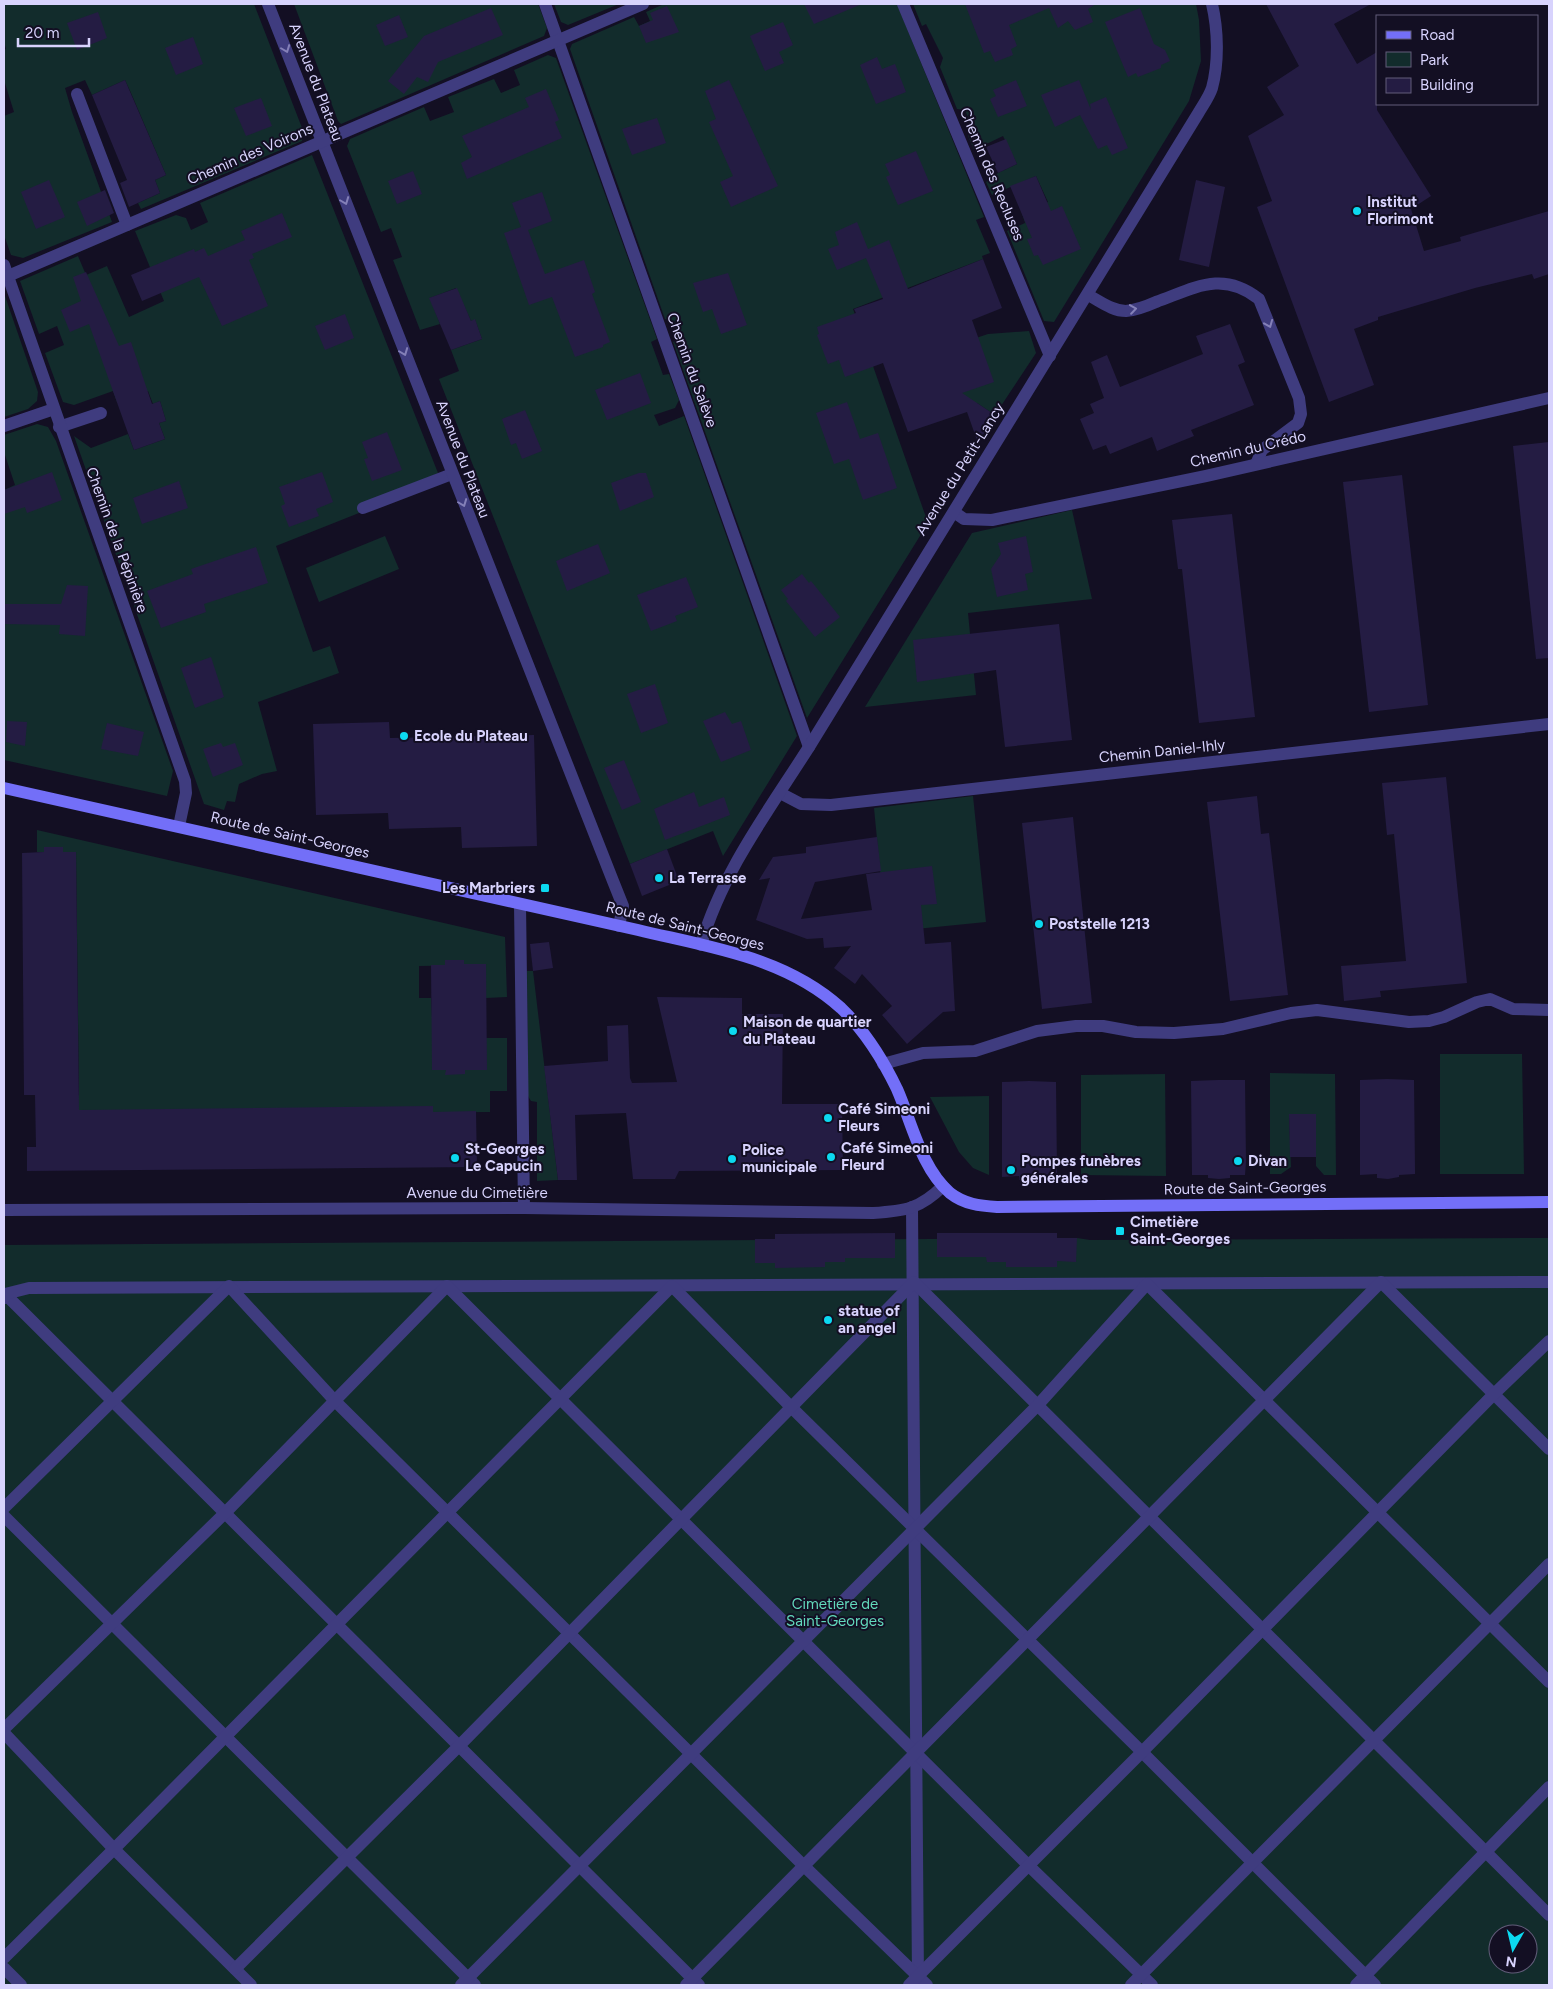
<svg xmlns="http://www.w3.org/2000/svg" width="1553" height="1989" viewBox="0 0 1553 1989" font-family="Figtree,sans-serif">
<rect width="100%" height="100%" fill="#130f23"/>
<!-- green -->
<g fill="#122c2c" fill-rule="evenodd">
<polygon points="4,4 254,4 304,133 302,141 141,209 138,203 160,193 155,180 166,175 131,93 125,80 92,95 85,80 65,88 72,112 112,222 23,258 11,255 4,235 4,116 14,112 4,80 4,50 6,49 4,42"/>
<polygon points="294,4 538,4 547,28 544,36 341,124 338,121"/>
<polygon points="554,4 619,4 568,25 561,22"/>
<polygon points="664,4 897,4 984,217 976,220 990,253 982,256 983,259 853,309 928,523 807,718 673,342 679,339 672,321 665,319 570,49 572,44 634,17 639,26 650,21 646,12"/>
<polygon points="913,4 1196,4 1199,20 1201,61 1189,101 1054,322 1044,321 1007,231 1025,223 1022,213 1048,202 1036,176 992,195 986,182 998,173 1017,164 1003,136 974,150 968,136 972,127 965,110 957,109 940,67 943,58 926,24 922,26"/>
<polygon points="548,55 556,58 657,339 651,342 663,375 669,374 679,400 675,408 654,415 659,426 684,416 797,736 723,856 713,831 630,864 439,379 459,371 451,350 482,339 475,320 471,321 456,288 430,298 440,324 420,330 393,260 402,257 391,228 381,232 347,146 350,139 424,107 430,121 454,112 448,97 494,79 501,93 520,85 514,70"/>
<polygon points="312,155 438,473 364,511 276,546 313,652 330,646 339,673 258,702 277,771 262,774 239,784 235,802 227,801 224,810 204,804 74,436 91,448 128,434 134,450 165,439 159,423 166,421 160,401 153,404 148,391 117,402 113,391 74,405 63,402 45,353 64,345 57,326 39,334 20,281 78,256 86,275 107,266 129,317 164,301 135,231 176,215 186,218 191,230 208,222 200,203"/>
<polygon points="4,293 38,392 37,401 28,409 4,417"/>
<polygon points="1029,331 1036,353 995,415 977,403 965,408 946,348 988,334"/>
<polygon points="37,424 48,427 56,441 173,771 167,796 4,760 4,490 15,485 4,452 4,435"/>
<polygon points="1072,510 1092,599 968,613 976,695 865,707 972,533"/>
<polygon points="385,536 399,569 319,602 306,568"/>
<polygon points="973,796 986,922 886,932 874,808"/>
<polygon points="37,830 505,937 507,997 486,998 486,965 419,966 419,998 431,998 432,1017 486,1038 507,1038 507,1091 490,1091 490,1112 42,1116 79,1095 76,852 63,852 63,847 44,847 44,852 37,852"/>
<polygon points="527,971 533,971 558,1180 537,1181 537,1102 531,1101 528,1096"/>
<polygon points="1440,1054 1522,1054 1524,1174 1440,1174"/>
<polygon points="1270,1073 1335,1074 1336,1175 1324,1175 1316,1166 1316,1114 1289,1114 1291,1167 1281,1174 1270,1174"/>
<polygon points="1165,1074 1166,1176 1081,1175 1081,1075"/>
<polygon points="989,1096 989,1175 973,1168 959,1152 930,1097"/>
<path d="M1077 1238 1090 1240 1549 1238V1985H4V1245ZM1498 1934H1528V1964H1498Z"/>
</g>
<!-- building -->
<g fill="#241c43">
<polygon points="804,4 862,4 814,24"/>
<polygon points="965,4 1096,4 1088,9 1093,22 1075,30 1068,21 1058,28 1049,8 1009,25 1017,46 1011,49 1013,55 995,62 990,51 984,53"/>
<polygon points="1266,4 1371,4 1334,24 1357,64 1377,52 1377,110 1431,196 1411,209 1424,251 1461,241 1460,237 1549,211 1549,274 1534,279 1532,274 1475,288 1378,317 1378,320 1354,329 1374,385 1329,402 1257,207 1272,201 1248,136 1284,115 1267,87 1299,66"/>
<polygon points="667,6 679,32 646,43 639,26 653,20 650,13"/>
<polygon points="491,8 503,35 438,62 428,82 417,77 404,94 388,81 424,36"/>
<polygon points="1140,8 1154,44 1165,50 1170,61 1161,65 1161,68 1138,77 1136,73 1128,77 1105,22"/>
<polygon points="98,12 107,38 77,50 67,23"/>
<polygon points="399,15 408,37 385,46 376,25"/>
<polygon points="783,22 793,45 779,52 784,63 765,71 750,36"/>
<polygon points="193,37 203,64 176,75 165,48"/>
<polygon points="877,57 882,69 895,64 906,92 876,104 860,65"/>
<polygon points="125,80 166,175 155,180 160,193 129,207 120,183 127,180 92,95"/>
<polygon points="729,80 778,186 731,207 720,182 733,176 709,122 716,119 705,91"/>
<polygon points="1016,80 1027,106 998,117 990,99 996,96 993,90"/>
<polygon points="1079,80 1091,110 1090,104 1106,97 1128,148 1112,155 1107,145 1098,149 1080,115 1055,127 1041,95"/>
<polygon points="546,89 559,120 555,122 562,138 467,179 461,163 472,157 462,136 529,107 525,98"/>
<polygon points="261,98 272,126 246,136 234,108"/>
<polygon points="657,118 666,143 632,155 622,129"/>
<polygon points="1006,139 1017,164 998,173 986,147"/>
<polygon points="916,151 933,191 898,205 886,177 890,175 885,164"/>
<polygon points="413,171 422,194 397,204 388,181"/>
<polygon points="1036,176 1051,211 1062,206 1081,249 1043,265 1038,255 1034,256 1027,239 1032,238 1010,186"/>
<polygon points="49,180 65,217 36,229 21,192"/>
<polygon points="1196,180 1225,187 1209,267 1179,260"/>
<polygon points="105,190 114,213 87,226 77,202"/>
<polygon points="542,192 552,221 528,230 545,274 584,260 595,292 592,294 610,342 603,345 603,347 575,357 552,297 529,305 504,233 521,227 512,203"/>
<polygon points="282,213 292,237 252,254 254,258 249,260 268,306 222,326 199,277 142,301 131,275 194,249 195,252 204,248 208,256 245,240 241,231"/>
<polygon points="857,222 868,249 889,240 908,289 983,259 1002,308 972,320 994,382 962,393 995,415 978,443 967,412 908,432 883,363 845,377 839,360 828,364 817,335 819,334 817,327 856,313 854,309 883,299 866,258 837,270 828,249 839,245 835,232"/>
<polygon points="86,272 119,346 131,342 152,404 160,401 166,421 159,423 165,439 134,450 89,324 70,332 61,310 81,301 73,277"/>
<polygon points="728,273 747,325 721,334 712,309 703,312 693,283"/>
<polygon points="457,288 471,321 475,319 482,339 451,350 429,298"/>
<polygon points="345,314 354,338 325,350 315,326"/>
<polygon points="1230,324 1245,362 1238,365 1254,405 1191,430 1194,436 1157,451 1152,437 1110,454 1106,445 1093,450 1080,419 1094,413 1090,404 1104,398 1091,362 1107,355 1120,387 1203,354 1196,336"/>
<polygon points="640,373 651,403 607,420 595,390"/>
<polygon points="847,402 860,439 878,433 897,488 863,500 849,459 834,464 816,413"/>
<polygon points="525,410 542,451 522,459 516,443 511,445 502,419"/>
<polygon points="387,432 402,470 372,481 364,459 368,458 362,442"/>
<polygon points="1549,442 1549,658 1536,659 1513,446"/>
<polygon points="52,472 62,500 27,513 25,507 4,514 4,490"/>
<polygon points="322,472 333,502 316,509 319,516 289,527 281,506 285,504 279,487"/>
<polygon points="639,473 646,473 654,497 620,511 611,483"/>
<polygon points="1402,475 1428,705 1369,712 1343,482"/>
<polygon points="179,481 188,508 142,524 133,498"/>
<polygon points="1232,514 1255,717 1199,723 1182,569 1178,569 1172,520"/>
<polygon points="1026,536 1033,572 1025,574 1028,590 997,597 991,569 1001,554 998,543"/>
<polygon points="598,544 610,573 567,591 556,561"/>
<polygon points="256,547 268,583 204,604 206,612 161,628 147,591 193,574 191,569"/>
<polygon points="802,574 809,583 811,581 840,617 815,637 786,601 788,599 781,590"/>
<polygon points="686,577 698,607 675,616 677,621 651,631 637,595"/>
<polygon points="67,585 88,586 85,636 59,634 60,625 5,624 5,604 61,604"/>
<polygon points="1059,624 1072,740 1005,747 996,670 917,682 913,640"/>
<polygon points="211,657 224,697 195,708 181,668"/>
<polygon points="655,684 668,723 641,733 627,694"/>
<polygon points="725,712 732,724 741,721 751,750 721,762 703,721"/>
<polygon points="7,721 27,722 25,746 6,742"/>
<polygon points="389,722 390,738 534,735 537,846 462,848 461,827 389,829 388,813 316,815 313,724"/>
<polygon points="107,723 144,732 138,756 101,749"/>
<polygon points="221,743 223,747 235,743 243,765 213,777 203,749"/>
<polygon points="624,760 641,802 622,810 604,768"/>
<polygon points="1446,777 1467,983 1380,991 1381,997 1344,1001 1341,966 1406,961 1394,834 1387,835 1382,783"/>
<polygon points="694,792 699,807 724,797 730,815 665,840 654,809"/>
<polygon points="1257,796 1261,834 1269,833 1288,995 1230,1001 1207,802"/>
<polygon points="1073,817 1092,1003 1042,1009 1022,823"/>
<polygon points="877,837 881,871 815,882 801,919 872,910 866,874 932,866 937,904 921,905 925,944 951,942 955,1011 943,1012 907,1044 882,1015 892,1006 862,974 855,984 834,968 851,946 824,948 823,938 807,939 756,920 770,878 759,880 773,857 806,853 806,847"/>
<polygon points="44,847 63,847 63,852 76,852 79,1110 433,1106 433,1112 476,1111 477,1167 27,1171 27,1147 36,1147 35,1095 24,1095 22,853 44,852"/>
<polygon points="667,849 679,881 642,896 630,864"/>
<polygon points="549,942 553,968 533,971 530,944"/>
<polygon points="445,960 464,960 464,964 486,964 487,1070 465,1070 465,1074 445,1075 446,1070 432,1070 431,965 445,965"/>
<polygon points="657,997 742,998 742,1014 783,1014 782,1104 842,1104 843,1170 679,1171 675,1179 633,1179 626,1113 575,1115 577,1180 558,1180 544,1066 608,1061 607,1026 628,1025 630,1078 632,1083 677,1082"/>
<polygon points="1387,1079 1414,1080 1415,1170 1415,1174 1399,1175 1399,1177 1388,1179 1377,1178 1377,1174 1360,1175 1360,1080"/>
<polygon points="1218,1080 1245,1080 1246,1162 1245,1175 1230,1175 1230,1178 1219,1179 1208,1178 1208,1175 1192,1175 1191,1081"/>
<polygon points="1029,1081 1056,1082 1057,1172 1056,1176 1041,1177 1040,1179 1030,1181 1019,1180 1019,1176 1002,1177 1002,1082"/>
<polygon points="1289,1114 1316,1114 1316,1157 1290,1157"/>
<polygon points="895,1233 895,1258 845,1258 845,1262 825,1262 825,1267 775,1268 775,1263 755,1263 755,1239 775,1239 775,1234"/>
<polygon points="937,1233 1057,1233 1057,1238 1077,1238 1076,1262 1057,1261 1057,1267 1006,1267 1006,1262 987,1262 986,1257 937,1257"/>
</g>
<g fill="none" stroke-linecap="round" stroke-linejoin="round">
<!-- lane -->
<g stroke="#3f3c7f" stroke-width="12">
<polyline points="77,94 127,225"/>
<path d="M1088 295C1100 301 1112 311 1126 311 1137 310 1147 306 1156 302 1195 288 1222 270 1259 299L1299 398 1301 414 1298 423 1262 450 1256 464"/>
<polyline points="4,426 54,409"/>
<polyline points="59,427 101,413"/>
<polyline points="363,508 452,474"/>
<polyline points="520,904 524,1208"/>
<polyline points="912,1207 918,1980"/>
<polyline points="5,1294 699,1985"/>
<path d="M4 1298 5 1294 29 1288C536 1284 1043 1283 1549 1282"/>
<polyline points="4,1508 229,1286 335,1401 804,1866 927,1985"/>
<polyline points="4,1516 475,1985"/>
<polyline points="4,1729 225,1513 447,1286 1028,1865 1152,1985"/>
<polyline points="4,1733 114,1849 251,1985"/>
<polyline points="4,1958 114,1849 672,1286 791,1407 1142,1752 1375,1985"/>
<polyline points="4,1968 21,1985"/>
<polyline points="235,1969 458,1747 914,1282 1549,1915"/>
<polyline points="461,1985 1037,1406 1147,1284 1549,1682"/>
<polyline points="686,1985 1381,1282 1549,1449"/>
<polyline points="909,1985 1142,1752 1494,1394 1549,1341"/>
<polyline points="1131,1985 1549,1564"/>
<polyline points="1356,1985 1549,1787"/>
</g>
<!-- street -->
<g stroke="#3f3c7f" stroke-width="12">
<polyline points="268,4 613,881 623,906 619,926"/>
<polyline points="545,4 809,747"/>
<polyline points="903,4 1050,356"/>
<polyline points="4,265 185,781 186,793 179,826"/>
<polyline points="8,276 643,4"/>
<polyline points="954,512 964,519 992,520 1206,476 1549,398"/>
<polyline points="780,793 801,804 831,805 1549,724"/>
<path d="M701 945C722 872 769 810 809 747L1199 112C1203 105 1209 97 1212 88 1219 62 1218 30 1212 4"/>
<polyline points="883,1064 923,1053 975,1051 1037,1031 1076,1026 1103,1026 1136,1032 1174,1033 1223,1029 1291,1013 1317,1010 1409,1022 1429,1021 1444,1017 1477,1002 1490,999 1513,1009 1549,1010"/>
<path d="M4 1210 524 1208 873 1213C905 1211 920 1209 943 1186"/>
</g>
<!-- secondary -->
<path stroke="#736ff8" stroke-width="12" d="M4 788 638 930C709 947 785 957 841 1008 864 1030 883 1060 897 1089 912 1123 921 1168 950 1193 964 1204 980 1206 997 1207L1549 1202"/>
</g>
<!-- one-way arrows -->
<defs><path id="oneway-chevron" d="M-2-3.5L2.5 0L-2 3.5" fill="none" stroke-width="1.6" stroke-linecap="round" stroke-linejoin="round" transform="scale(1.25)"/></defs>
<g stroke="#8480b8">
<use href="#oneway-chevron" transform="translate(286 49) rotate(69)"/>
<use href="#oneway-chevron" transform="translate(345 201) rotate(69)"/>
<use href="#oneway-chevron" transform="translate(1133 309) rotate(-8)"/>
<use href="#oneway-chevron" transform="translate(1269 324) rotate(68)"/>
<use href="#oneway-chevron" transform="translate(404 352) rotate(69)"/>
<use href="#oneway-chevron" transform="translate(463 503) rotate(69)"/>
</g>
<!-- markers -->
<g fill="#0cd9f0" stroke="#130f23" stroke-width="2">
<circle cx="1357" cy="211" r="5"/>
<circle cx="404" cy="736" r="5"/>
<circle cx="659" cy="878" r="5"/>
<rect x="540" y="883" width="10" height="10" rx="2.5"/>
<circle cx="1039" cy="924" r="5"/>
<circle cx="733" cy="1031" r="5"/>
<circle cx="828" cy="1118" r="5"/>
<circle cx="831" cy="1157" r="5"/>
<circle cx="455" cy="1158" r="5"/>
<circle cx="732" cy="1159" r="5"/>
<circle cx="1238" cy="1161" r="5"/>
<circle cx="1011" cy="1170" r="5"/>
<rect x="1115" y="1226" width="10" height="10" rx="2.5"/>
<circle cx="828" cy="1320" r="5"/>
</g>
<g text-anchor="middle" stroke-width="4" stroke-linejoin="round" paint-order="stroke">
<!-- street labels -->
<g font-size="15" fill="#d8d3fd" stroke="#130f23">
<text transform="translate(316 82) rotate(69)" y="5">Avenue du Plateau</text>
<text transform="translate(250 154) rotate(-23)" y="5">Chemin des Voirons</text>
<text transform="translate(992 174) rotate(67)" y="5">Chemin des Recluses</text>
<text transform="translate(692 370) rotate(70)" y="5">Chemin du Salève</text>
<text transform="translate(1248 449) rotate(-13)" y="5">Chemin du Crédo</text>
<text transform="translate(463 459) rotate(69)" y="5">Avenue du Plateau</text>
<text transform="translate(960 469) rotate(-58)" y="5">Avenue du Petit-Lancy</text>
<text transform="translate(117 540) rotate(70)" y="5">Chemin de la Pépinière</text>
<text transform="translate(1162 751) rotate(-6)" y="5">Chemin Daniel-Ihly</text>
<text transform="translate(290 835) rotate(13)" y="5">Route de Saint-Georges</text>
<text transform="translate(685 926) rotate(14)" y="5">Route de Saint-Georges</text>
<text transform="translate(1245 1188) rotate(-1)" y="5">Route de Saint-Georges</text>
<text x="477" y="1198">Avenue du Cimetière</text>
</g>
<!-- poi labels -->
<g font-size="15" font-weight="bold" fill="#d8d3fd" stroke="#130f23" text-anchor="start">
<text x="1367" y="207">Institut<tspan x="1367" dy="17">Florimont</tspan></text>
<text x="414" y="741">Ecole du Plateau</text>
<text x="669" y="883">La Terrasse</text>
<text x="535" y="893" text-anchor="end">Les Marbriers</text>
<text x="1049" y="929">Poststelle 1213</text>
<text x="743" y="1027">Maison de quartier<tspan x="743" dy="17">du Plateau</tspan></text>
<text x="838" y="1114">Café Simeoni<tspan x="838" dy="17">Fleurs</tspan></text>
<text x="841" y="1153">Café Simeoni<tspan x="841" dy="17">Fleurd</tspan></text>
<text x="465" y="1154">St-Georges<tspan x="465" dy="17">Le Capucin</tspan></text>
<text x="742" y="1155">Police<tspan x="742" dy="17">municipale</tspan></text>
<text x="1021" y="1166">Pompes funèbres<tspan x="1021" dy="17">générales</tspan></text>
<text x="1248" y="1166">Divan</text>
<text x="1130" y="1227">Cimetière<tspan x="1130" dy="17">Saint-Georges</tspan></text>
<text x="838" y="1316">statue of<tspan x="838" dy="17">an angel</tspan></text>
</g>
<!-- park labels -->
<g font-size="15" fill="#62d9bc" stroke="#130f23">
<text x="835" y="1609">Cimetière de<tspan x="835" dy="17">Saint-Georges</tspan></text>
</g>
</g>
<!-- border -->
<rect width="1553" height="1989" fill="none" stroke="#d8d3fd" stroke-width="10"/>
<!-- legend -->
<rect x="1376" y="15" width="162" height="90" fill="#130f23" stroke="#625d7a"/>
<rect x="1386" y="31" width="25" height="8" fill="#736ff8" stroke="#625d7a"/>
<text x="1420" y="40" font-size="15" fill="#d8d3fd">Road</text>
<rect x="1386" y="52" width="25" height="15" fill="#122c2c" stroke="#625d7a"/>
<text x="1420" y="65" font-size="15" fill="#d8d3fd">Park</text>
<rect x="1386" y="78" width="25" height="15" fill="#241c43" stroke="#625d7a"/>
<text x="1420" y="90" font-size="15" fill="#d8d3fd">Building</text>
<!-- north arrow -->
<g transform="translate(1513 1949) rotate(188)"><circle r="24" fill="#130f23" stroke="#625d7a"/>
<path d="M0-4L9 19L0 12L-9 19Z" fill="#0cd9f0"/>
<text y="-8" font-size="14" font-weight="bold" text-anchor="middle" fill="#d8d3fd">N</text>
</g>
<!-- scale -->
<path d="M18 38v8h71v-8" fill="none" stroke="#d8d3fd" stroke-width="2.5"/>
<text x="25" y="38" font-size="15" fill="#d8d3fd" stroke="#130f23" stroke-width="4" paint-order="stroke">20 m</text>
</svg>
